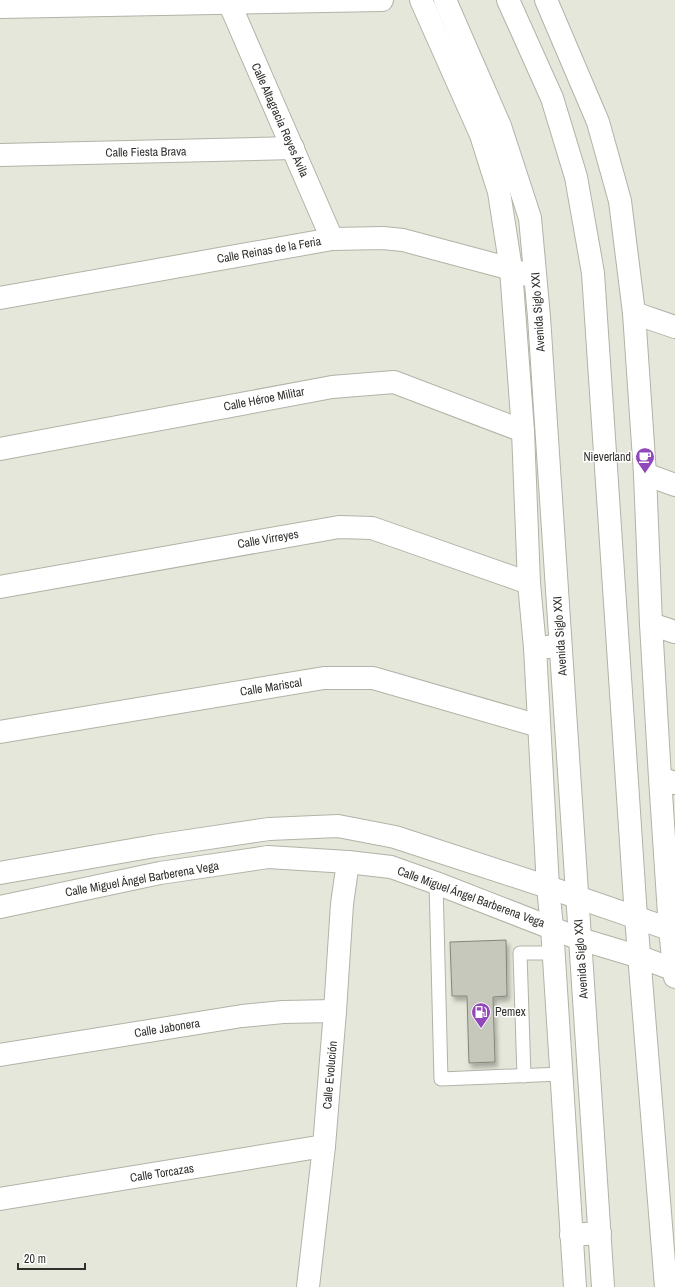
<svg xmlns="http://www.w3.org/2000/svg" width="675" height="1287" viewBox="0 0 675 1287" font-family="'Archivo Narrow',sans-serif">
<defs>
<filter id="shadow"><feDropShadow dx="2.5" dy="4.5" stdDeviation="2" flood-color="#0004"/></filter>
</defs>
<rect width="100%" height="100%" fill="#e5e7da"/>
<!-- building -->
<polygon fill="#c6c8bb" stroke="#84857a" filter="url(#shadow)" points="506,940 507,996 493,997 495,1062 469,1063 467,996 452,996 450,942"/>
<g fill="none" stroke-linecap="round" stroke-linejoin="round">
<defs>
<g id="service">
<polyline points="436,883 441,1079 561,1074"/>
<polyline points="524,1076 520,953 553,953"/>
</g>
<g id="minor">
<polyline points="228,0 332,239"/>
<polyline points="0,7 382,0"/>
<polyline points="0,155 293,148"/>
<polyline points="0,298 332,239 383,238 403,240 511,269 527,275"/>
<polyline points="634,313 675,327"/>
<polyline points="0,449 332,387 394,382 523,431"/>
<polyline points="645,474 675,485"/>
<polyline points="0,587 339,527 372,528 529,583"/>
<polyline points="651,624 675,632"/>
<polyline points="0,732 324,678 373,678 539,726"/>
<polyline points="660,778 675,783"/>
<polyline points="0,1055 242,1016 283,1012 335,1011"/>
<polyline points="0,1199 324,1146"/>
<polyline points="308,1287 324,1146 335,1011 342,904 348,862"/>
</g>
<g id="tertiary">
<polyline points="421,0 481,135 499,192 511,269 523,431 529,583 535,648 548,887 552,927 575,1287"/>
<polyline points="546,0 598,122 620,201 634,313 645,474 651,624 660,778 670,929 675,977"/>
<polyline points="0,873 155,846 269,829 338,826 395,837 548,887 675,931"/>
<polyline points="0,907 160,873 268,857 348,862 391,867 436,883 580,939 640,957 675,970"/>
</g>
<g id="trunk">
<polyline points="445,0 500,126 530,218 539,317 603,1287"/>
<polyline points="508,0 552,98 576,177 593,273 636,917 666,1287"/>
<polyline points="535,648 560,646"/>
<polyline points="571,1235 600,1233"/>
</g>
</defs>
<!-- service casing -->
<use href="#service" stroke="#b1b3a7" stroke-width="15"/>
<!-- minor casing -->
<use href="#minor" stroke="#b1b3a7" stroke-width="24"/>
<!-- tertiary casing -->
<use href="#tertiary" stroke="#b1b3a7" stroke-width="24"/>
<!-- trunk casing -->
<use href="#trunk" stroke="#b1b3a7" stroke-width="24"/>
<!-- service -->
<use href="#service" stroke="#fff" stroke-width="13"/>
<!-- minor -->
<use href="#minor" stroke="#fff" stroke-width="22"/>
<!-- tertiary -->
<use href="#tertiary" stroke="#fff" stroke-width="22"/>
<!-- trunk -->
<use href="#trunk" stroke="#fff" stroke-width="22"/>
</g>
<!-- icons -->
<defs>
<symbol id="cafe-pin" viewBox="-11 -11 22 30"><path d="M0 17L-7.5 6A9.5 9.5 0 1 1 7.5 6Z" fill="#9148ba" stroke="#fff"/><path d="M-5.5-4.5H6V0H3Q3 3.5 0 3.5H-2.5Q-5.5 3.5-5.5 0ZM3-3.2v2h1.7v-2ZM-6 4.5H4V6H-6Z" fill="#fff"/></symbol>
<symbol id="fuel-pin" viewBox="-11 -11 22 30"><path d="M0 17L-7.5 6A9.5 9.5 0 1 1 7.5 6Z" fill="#9148ba" stroke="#fff"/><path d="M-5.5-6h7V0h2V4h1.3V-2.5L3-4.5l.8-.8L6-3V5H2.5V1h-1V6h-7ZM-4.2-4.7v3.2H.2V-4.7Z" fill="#fff"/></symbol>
</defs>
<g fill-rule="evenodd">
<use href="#cafe-pin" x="634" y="446" width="22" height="30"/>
<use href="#fuel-pin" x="470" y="1001" width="22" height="30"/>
</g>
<g text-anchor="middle" stroke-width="3" stroke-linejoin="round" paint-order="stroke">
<!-- street labels -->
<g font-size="12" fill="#30312c" stroke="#fff">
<text transform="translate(280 120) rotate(66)" y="4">Calle Altagracia Reyes Ávila</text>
<text transform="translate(146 152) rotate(-1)" y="4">Calle Fiesta Brava</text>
<text transform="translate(269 250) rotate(-10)" y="4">Calle Reinas de la Feria</text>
<text transform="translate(538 312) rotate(-94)" y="4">Avenida Siglo XXI</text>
<text transform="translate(264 399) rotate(-11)" y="4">Calle Héroe Militar</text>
<text transform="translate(268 539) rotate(-10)" y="4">Calle Virreyes</text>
<text transform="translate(560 636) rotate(-94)" y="4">Avenida Siglo XXI</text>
<text transform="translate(271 687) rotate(-9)" y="4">Calle Mariscal</text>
<text transform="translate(142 879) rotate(-10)" y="4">Calle Miguel Ángel Barberena Vega</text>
<text transform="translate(471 897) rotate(20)" y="4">Calle Miguel Ángel Barberena Vega</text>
<text transform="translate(581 959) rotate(-94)" y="4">Avenida Siglo XXI</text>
<text transform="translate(167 1028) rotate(-9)" y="4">Calle Jabonera</text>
<text transform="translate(330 1075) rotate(-85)" y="4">Calle Evolución</text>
<text transform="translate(162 1173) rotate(-9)" y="4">Calle Torcazas</text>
</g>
<!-- poi labels -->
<g font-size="12" fill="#30312c" stroke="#fff" text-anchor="end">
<text x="631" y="461">Nieverland</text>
<text x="495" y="1016" text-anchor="start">Pemex</text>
</g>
</g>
<!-- scale -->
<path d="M18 1263v6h67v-6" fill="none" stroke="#30312c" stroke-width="2"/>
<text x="24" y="1263" font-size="12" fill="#30312c" stroke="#ffffff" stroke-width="3" paint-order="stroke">20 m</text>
</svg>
